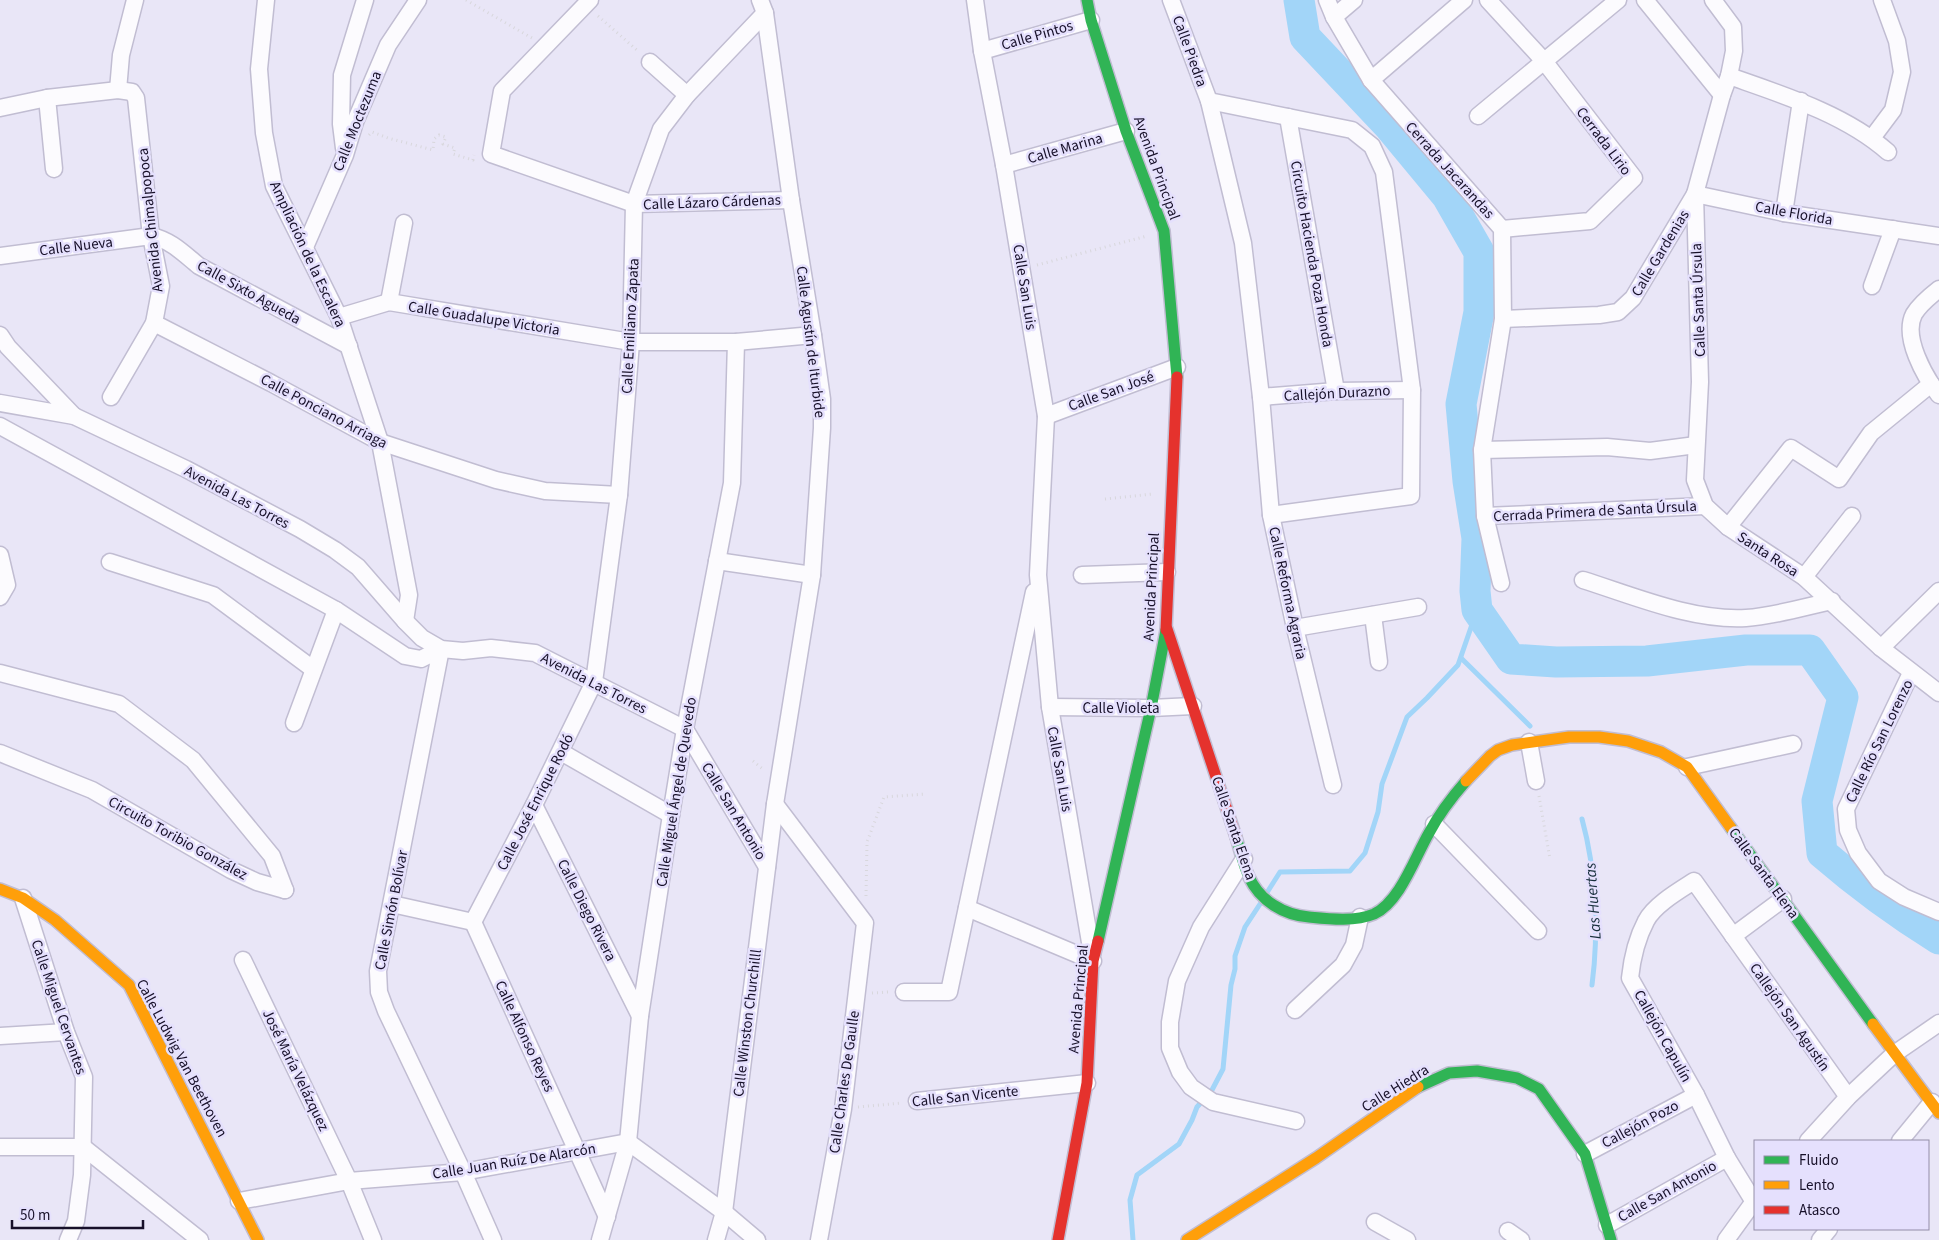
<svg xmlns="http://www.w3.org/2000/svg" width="1939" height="1240" viewBox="0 0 1939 1240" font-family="'Source Sans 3',sans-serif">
<rect width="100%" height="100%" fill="#e9e6f7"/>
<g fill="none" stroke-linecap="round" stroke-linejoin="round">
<!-- stream -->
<g stroke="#a2d5f8" stroke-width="5">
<polyline points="1461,658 1530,726"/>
<path d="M1582 819C1596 870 1599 932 1592 985"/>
<polyline points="1268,891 1280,872 1350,871 1365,853 1378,812 1382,784 1407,717 1427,698 1458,665 1477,610"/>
<polyline points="1133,1240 1130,1200 1137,1175 1179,1144 1192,1120 1197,1107 1212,1090 1223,1069 1231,985 1235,969 1235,956 1245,927 1262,901"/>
</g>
<!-- river -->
<path stroke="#a2d5f8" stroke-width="31" d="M1299 0 1305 37 1389 126 1447 196 1479 252V312L1461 404 1468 481 1477 538 1475 591 1477 610 1511 659 1556 662 1647 661 1746 650H1810L1843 697 1817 801 1822 853C1859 885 1897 913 1939 939"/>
<defs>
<g id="street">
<polyline points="266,0 259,69 264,133 274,186 339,317 380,442 409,595 405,621"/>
<polyline points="590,0 502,91 491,154 634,204 791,200"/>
<polyline points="975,0 982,51 1004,165 1046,416 1038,575 1050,707 1092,954"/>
<polyline points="1171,0 1209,101 1243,243 1261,397 1271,515 1295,628 1333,785"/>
<polyline points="1327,0 1334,17 1371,80 1502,229 1503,319 1482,450 1485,516 1501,583"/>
<polyline points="1488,0 1544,61 1634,178 1590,221 1502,229"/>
<polyline points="1645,0 1722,95"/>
<polyline points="1713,0 1733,27 1734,51 1729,76 1722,95 1695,194 1700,382 1695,480 1705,506 1728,527 1804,577 1881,648 1939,693"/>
<polyline points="1334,17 1354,0"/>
<polyline points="982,51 1091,20"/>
<polyline points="650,62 687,95"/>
<path d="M1729 76C1783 95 1845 114 1888 152"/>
<polyline points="1371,80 1464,0"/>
<polyline points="118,90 121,55 135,0"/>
<polyline points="47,98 54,169"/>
<polyline points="1209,101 1352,130 1372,146 1384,172 1412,390 1411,496 1271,515"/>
<polyline points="0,108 47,98 118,90 132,92 136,98 151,236 161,286 154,323 111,397"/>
<polyline points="1478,116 1618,0"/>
<polyline points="1288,117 1336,391"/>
<polyline points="1872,138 1893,110 1902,72 1897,41 1882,0"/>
<polyline points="344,148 341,124 342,75 365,0"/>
<polyline points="1004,165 1126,131"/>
<polyline points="1784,213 1801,101"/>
<polyline points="305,247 345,155 355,122 388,45 418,0"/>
<path d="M0 256 151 236C171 240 184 254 199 266L349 346"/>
<polyline points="1872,286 1893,229"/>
<path d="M1939 289C1930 296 1920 304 1914 314 1902 337 1925 377 1939 395"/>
<polyline points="389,302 404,223"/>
<polyline points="339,317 389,302 631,342 736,342 813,335"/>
<polyline points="1503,319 1599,315 1618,312 1633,298 1695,194 1784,213 1939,236"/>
<polyline points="154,323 271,383 380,442 496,480 545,491 619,495"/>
<polyline points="0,335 8,347 74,416"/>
<polyline points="1261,397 1336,391 1412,390"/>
<polyline points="0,403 74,416 186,469 300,529 335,550 358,567 405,621 422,638 441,649 463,651 491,648 535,653 685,729 767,867"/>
<polyline points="1046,416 1177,367"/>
<polyline points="0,426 336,610 405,656 421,659 441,649"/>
<polyline points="1482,450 1607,447 1650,451 1696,445"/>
<polyline points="1485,516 1705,506"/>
<polyline points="1728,527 1791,448 1839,479 1871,433 1931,384"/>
<polyline points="0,555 7,585 0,597"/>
<polyline points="717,561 812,575"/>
<polyline points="110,562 213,595 313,669"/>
<polyline points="1082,575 1167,572"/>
<polyline points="1804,577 1852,516"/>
<path d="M1583 580C1634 596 1692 621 1746 618 1775 616 1804 607 1832 601"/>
<polyline points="1373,615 1379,662"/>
<polyline points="1295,628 1418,607"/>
<polyline points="1881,648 1939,591"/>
<polyline points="441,649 378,971 379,992 386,1011 463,1172 493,1240"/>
<polyline points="0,673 119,704 193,760 272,856 285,890"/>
<polyline points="1911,673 1846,809 1848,830 1858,853 1879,881 1904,897 1939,912"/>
<polyline points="1050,707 1151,708 1193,706"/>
<polyline points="294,723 336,610"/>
<polyline points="1529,742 1536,781"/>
<polyline points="561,752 671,815"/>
<polyline points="0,753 92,790 231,870 257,882 285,890"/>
<polyline points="1687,767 1793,744"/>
<polyline points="775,804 865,923 843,1109 819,1240"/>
<polyline points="534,805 640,1016"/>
<polyline points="1434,824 1538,931"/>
<polyline points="1244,859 1201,927 1177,981 1170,1022 1170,1048 1180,1072 1191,1087 1213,1102 1296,1121"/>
<polyline points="23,898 66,1032 84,1077 82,1175 76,1221 68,1240"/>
<polyline points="392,904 473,922"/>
<polyline points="967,908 1093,961"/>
<polyline points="473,922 534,805 594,682 619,495 631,342 634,204 661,129 687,95 765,13"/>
<polyline points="473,922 607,1217"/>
<polyline points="1733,936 1783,899"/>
<polyline points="243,960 349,1181 373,1240"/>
<polyline points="904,992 949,992 1034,592"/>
<polyline points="1295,1010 1343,965 1354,945 1360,917"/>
<polyline points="0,1036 66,1032"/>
<polyline points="917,1101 1087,1083"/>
<polyline points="1808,1141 1848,1097 1894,1054 1939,1023"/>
<polyline points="1900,1141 1932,1102"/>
<polyline points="0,1147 83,1147 200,1240"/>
<polyline points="1585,1154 1696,1095"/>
<polyline points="239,1201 349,1181 463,1172 628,1142 724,1212 757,1240"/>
<path d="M1754 1202 1727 1158 1696 1095 1630 978C1632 959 1637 938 1646 921 1654 905 1680 890 1694 881L1848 1097"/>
<polyline points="1375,1222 1407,1240"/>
<polyline points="1607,1225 1727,1158"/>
<polyline points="1508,1231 1521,1240"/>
<polyline points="600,1240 628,1142 640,1016 671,815 685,729 732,483 736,342"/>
<polyline points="716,1240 724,1212 775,804 812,575 822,428 822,399 813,335 791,200 765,13 760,0"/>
<polyline points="1726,1240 1755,1200"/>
<polyline points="1820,1240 1829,1229"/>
</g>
<g id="fast">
<polyline points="1087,0 1091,20 1126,131 1164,231 1177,377"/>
<polyline points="1731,828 1873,1024"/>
<path d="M1236 837C1240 850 1243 865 1249 877 1260 901 1284 915 1309 917 1329 919 1355 922 1374 914 1400 902 1415 857 1429 833 1439 814 1452 797 1466 781"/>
<polyline points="1098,941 1151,708 1166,630"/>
<polyline points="1418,1087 1449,1073 1477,1071 1517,1078 1539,1089 1585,1154 1611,1240"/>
</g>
<g id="slow">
<polyline points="1466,781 1490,756 1498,750 1512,745 1569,737 1599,737 1628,741 1661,752 1687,767 1731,828"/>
<polyline points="0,889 23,898 55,920 129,985 258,1240"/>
<polyline points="1873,1024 1939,1113"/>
<polyline points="1187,1240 1316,1158 1418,1087"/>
</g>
<g id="jam">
<polyline points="1167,629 1236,837"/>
<polyline points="1166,630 1177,377"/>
<polyline points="1058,1240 1087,1083 1093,961 1098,941"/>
</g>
</defs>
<!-- street casing -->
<use href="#street" stroke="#c1bdd2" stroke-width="19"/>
<!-- fast casing -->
<use href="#fast" stroke="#c1bdd2" stroke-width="14"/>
<!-- slow casing -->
<use href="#slow" stroke="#c1bdd2" stroke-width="14"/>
<!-- jam casing -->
<use href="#jam" stroke="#c1bdd2" stroke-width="14"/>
<!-- path -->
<g stroke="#d8d7dc" stroke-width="3" stroke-dasharray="1 4" stroke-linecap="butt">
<polyline points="466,0 532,38"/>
<polyline points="598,16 638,51"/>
<polyline points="369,135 372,132 388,138 433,150 434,139 439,135 446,137 443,144 455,148 453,154 473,160 474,155"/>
<polyline points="1037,265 1147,236"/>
<polyline points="1105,499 1153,494"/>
<polyline points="753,761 764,770"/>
<polyline points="1539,796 1550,859"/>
<polyline points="866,896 867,842 884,797 926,794"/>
<polyline points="872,993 889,992"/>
<polyline points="858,1107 902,1103"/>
</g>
<!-- street -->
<use href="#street" stroke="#fcfbfe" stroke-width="16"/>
<!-- fast -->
<use href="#fast" stroke="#30b455" stroke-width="11"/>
<!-- slow -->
<use href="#slow" stroke="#ff9f0a" stroke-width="11"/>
<!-- jam -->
<use href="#jam" stroke="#e5322d" stroke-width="11"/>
</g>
<g text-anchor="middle" stroke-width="5" stroke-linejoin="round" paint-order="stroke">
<!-- street labels -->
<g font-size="15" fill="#171029" stroke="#e5e0fd">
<text transform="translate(1037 35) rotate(-16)" y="5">Calle Pintos</text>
<text transform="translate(1190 51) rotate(70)" y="5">Calle Piedra</text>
<text transform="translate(357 121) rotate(-68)" y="5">Calle Moctezuma</text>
<text transform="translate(1604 141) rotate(53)" y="5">Cerrada Lirio</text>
<text transform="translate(1065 148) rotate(-16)" y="5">Calle Marina</text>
<text transform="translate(1157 168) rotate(70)" y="5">Avenida Principal</text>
<text transform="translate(1450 170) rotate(48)" y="5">Cerrada Jacarandas</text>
<text transform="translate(712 202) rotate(-2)" y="5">Calle Lázaro Cárdenas</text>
<text transform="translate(1794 213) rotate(10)" y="5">Calle Florida</text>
<text transform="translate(150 220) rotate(-96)" y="5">Avenida Chimalpopoca</text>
<text transform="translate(76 246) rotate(-7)" y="5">Calle Nueva</text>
<text transform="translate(1660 253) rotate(-59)" y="5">Calle Gardenias</text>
<text transform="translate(308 254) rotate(65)" y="5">Ampliación de la Escalera</text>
<text transform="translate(1312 254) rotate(80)" y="5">Circuito Hacienda Poza Honda</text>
<text transform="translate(1025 287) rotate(81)" y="5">Calle San Luis</text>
<text transform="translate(249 292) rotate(29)" y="5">Calle Sixto Agueda</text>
<text transform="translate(1698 300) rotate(-92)" y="5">Calle Santa Úrsula</text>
<text transform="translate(484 318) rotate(9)" y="5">Calle Guadalupe Victoria</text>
<text transform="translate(630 326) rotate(-87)" y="5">Calle Emiliano Zapata</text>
<text transform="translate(811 342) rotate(83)" y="5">Calle Agustín de Iturbide</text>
<text transform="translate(1111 391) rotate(-20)" y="5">Calle San José</text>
<text transform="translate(1337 393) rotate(-3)" y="5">Callejón Durazno</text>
<text transform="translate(324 411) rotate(28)" y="5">Calle Ponciano Arriaga</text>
<text transform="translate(237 497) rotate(28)" y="5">Avenida Las Torres</text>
<text transform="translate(1595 511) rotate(-3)" y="5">Cerrada Primera de Santa Úrsula</text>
<text transform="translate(1768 554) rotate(33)" y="5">Santa Rosa</text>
<text transform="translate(1151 587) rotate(-87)" y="5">Avenida Principal</text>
<text transform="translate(1288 593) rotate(78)" y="5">Calle Reforma Agraria</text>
<text transform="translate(594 683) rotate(27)" y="5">Avenida Las Torres</text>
<text x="1121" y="713">Calle Violeta</text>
<text transform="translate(1879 741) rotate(-64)" y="5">Calle Río San Lorenzo</text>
<text transform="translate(1060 769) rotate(80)" y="5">Calle San Luis</text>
<text transform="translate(676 792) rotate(-81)" y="5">Calle Miguel Ángel de Quevedo</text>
<text transform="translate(535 802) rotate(-63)" y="5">Calle José Enrique Rodó</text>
<text transform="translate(734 811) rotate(59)" y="5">Calle San Antonio</text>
<text transform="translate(1234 828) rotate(71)" y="5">Calle Santa Elena</text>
<text transform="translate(178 838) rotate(29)" y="5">Circuito Toribio González</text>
<text transform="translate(1764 873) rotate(54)" y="5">Calle Santa Elena</text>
<text transform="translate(391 910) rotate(-79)" y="5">Calle Simón Bolívar</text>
<text transform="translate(587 910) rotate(63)" y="5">Calle Diego Rivera</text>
<text transform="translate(1078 999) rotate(-85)" y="5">Avenida Principal</text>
<text transform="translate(59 1007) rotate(71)" y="5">Calle Miguel Cervantes</text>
<text transform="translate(1790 1017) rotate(55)" y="5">Callejón San Agustín</text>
<text transform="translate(747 1023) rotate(-83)" y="5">Calle Winston Churchilll</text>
<text transform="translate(525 1036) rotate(65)" y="5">Calle Alfonso Reyes</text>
<text transform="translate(1663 1036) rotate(61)" y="5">Callejón Capulín</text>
<text transform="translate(182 1058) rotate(62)" y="5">Calle Ludwig Van Beethoven</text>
<text transform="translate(296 1070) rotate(64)" y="5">José María Velázquez</text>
<text transform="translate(844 1082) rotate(-82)" y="5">Calle Charles De Gaulle</text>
<text transform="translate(1395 1088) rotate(-32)" y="5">Calle Hiedra</text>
<text transform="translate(965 1096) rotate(-6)" y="5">Calle San Vicente</text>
<text transform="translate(1640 1124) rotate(-28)" y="5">Callejón Pozo</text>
<text transform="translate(514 1161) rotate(-9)" y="5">Calle Juan Ruíz De Alarcón</text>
<text transform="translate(1667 1191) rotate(-29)" y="5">Calle San Antonio</text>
</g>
<!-- water labels -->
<g font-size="16" font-style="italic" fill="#19303d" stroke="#e5e0fd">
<text transform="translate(1592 901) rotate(-94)" y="6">Las Huertas</text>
</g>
</g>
<!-- legend -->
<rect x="1754" y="1140" width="175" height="90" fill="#e5e0fd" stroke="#938da8"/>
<rect x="1764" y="1156" width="25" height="8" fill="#30b455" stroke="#938da8"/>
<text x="1799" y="1165" font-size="15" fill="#171029">Fluido</text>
<rect x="1764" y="1181" width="25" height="8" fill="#ff9f0a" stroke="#938da8"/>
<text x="1799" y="1190" font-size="15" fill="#171029">Lento</text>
<rect x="1764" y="1206" width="25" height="8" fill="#e5322d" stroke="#938da8"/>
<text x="1799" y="1215" font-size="15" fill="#171029">Atasco</text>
<!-- scale -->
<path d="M12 1220v8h131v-8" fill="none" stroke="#171029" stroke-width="2.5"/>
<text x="20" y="1220" font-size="15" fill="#171029" stroke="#e5e0fd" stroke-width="4" paint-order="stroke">50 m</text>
</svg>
